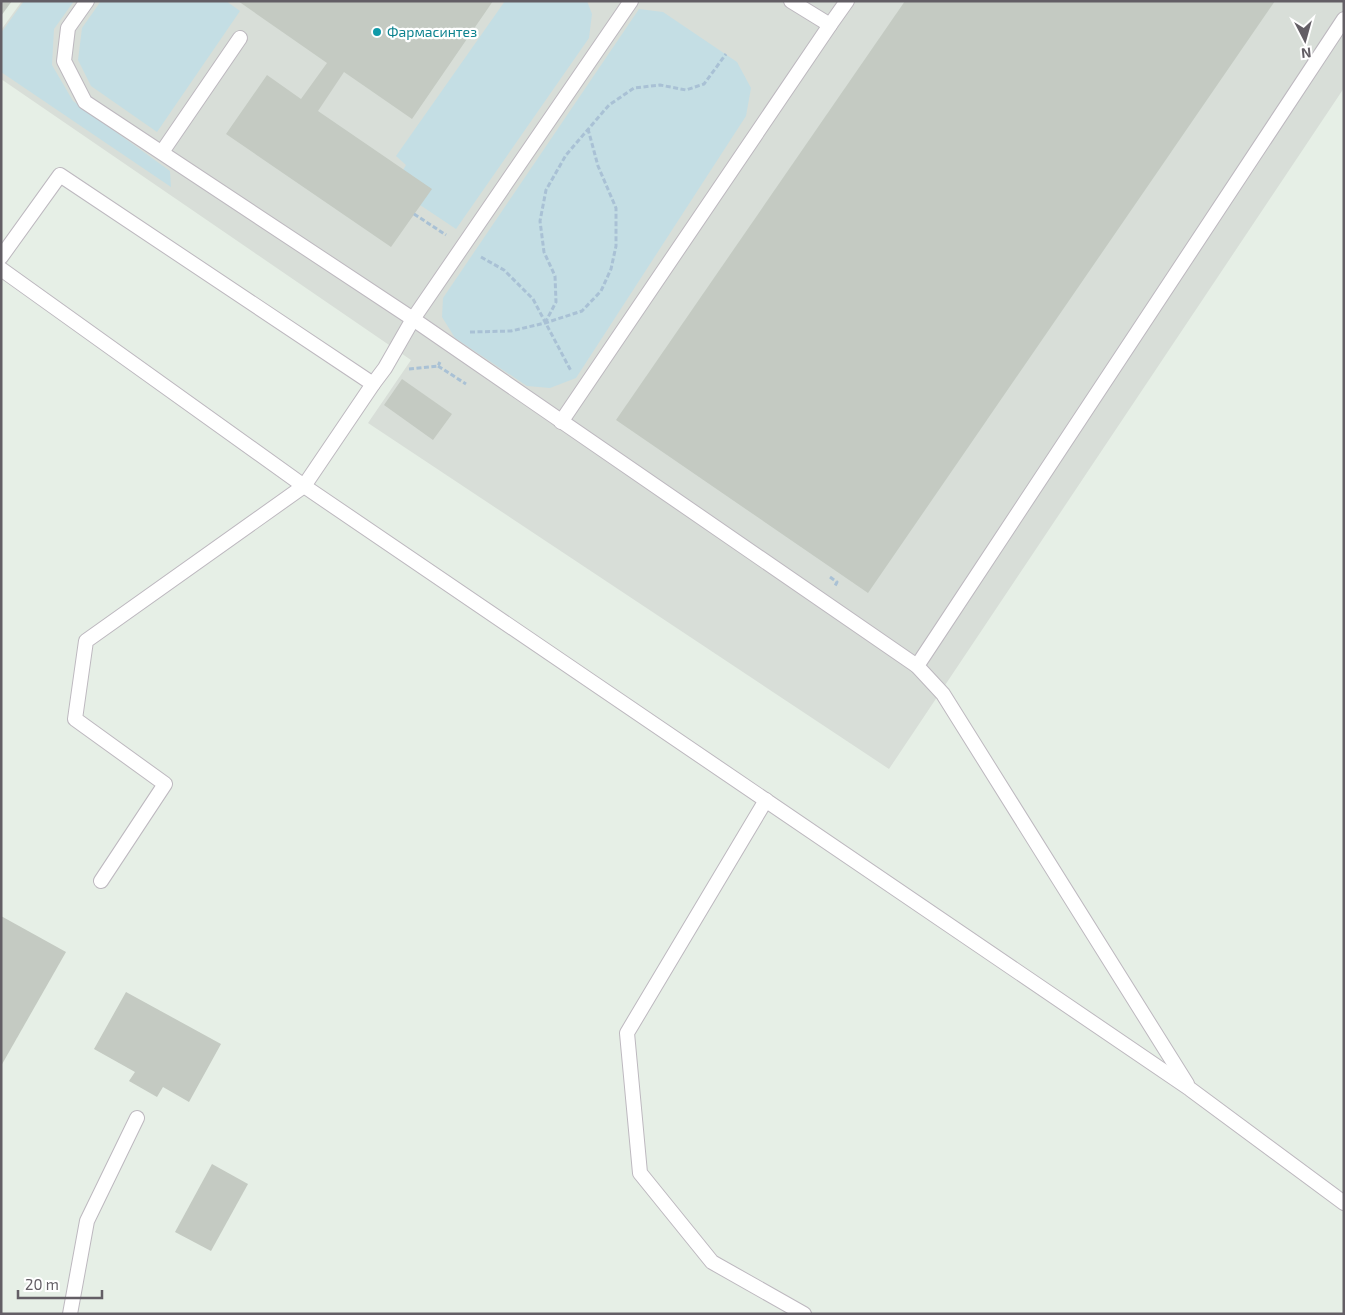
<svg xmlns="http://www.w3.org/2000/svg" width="1345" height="1315" viewBox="0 0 1345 1315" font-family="'Exo 2',sans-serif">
<rect width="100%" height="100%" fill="#e6efe6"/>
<!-- industrial -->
<polygon fill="#d8ded8" points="22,1 1344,1 1344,88 889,769 368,423 411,360 1,79 1,30"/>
<!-- green -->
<g fill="#c4dee4">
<polygon points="24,1 74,1 54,29 52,65 73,101 170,171 171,187 1,72 1,33"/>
<polygon points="101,1 226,1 240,11 157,132 91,86 78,60 82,28"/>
<polygon points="505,1 587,1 592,14 589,38 456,229 393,187 406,165 396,156"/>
<polygon points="639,9 663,12 737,62 751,88 746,116 576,378 550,388 527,386 455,338 442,317 443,298"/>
</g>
<!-- building -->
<g fill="#c4cac2">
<polygon points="1,1 12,1 1,16"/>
<polygon points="238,1 493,1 412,119 344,72 318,111 432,189 391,247 226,134 267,75 301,99 327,63"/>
<polygon points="905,1 1275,1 868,593 616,420"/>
<polygon points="402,379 452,414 433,440 384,405"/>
<polygon points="1,916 66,952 1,1066"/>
<polygon points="126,992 221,1044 189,1102 163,1087 157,1097 129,1081 135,1072 94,1049"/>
<polygon points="212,1164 248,1184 211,1251 175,1232"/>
</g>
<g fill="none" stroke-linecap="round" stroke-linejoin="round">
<defs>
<g id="service">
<polyline points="87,1 68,28 64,61 85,102 413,319 917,666"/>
<polyline points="791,1 830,25 847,1"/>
<polyline points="162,152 240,38"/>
<polyline points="1,257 60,175 373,384 304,486 86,641 75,719 165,784 101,881"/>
<polyline points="1,269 304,486 1190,1089 1344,1203"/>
<polyline points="373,384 385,368 413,319 631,1"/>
<polyline points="561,422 830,25"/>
<polyline points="766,800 627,1033 640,1173 712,1262 804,1314"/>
<polyline points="1187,1084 943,694 917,666 1344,19"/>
<polyline points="70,1314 87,1221 137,1118"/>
</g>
</defs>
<!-- service casing -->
<use href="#service" stroke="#bdb8bf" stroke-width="16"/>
<!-- path -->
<g stroke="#a9c1d5" stroke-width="3" stroke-dasharray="5 2.5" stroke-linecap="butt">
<polyline points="414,214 446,235"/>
<polyline points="481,257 504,270 533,299 571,371"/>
<polyline points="545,323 556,302 555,276 544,252 540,221 546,190 566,155 609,105 634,88 660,85 686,90 704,84 726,54"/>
<polyline points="470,332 511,331 545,323 582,311 601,291 611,269 616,246 616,208 598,166 588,129"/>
<polyline points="438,366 466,384"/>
<polyline points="409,369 438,366 440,362"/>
<polyline points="830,577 837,582 835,586"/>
</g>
<!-- service -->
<use href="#service" stroke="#fff" stroke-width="14"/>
</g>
<!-- markers -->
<circle fill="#0f9aa8" stroke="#fff" stroke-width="2" cx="377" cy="32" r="5"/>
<g text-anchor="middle" stroke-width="4.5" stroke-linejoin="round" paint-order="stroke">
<!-- culture labels -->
<g font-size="14" fill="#0d838f" stroke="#fff" text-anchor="start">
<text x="387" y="37">Фармасинтез</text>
</g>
</g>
<!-- border -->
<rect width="1345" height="1315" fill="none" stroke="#635e65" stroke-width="5"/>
<!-- north arrow -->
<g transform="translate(1305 40) rotate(174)" stroke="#ffffff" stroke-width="4" paint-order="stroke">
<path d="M0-4L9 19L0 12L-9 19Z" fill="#635e65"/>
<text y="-8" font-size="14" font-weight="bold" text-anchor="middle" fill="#635e65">N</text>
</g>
<!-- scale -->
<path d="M18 1290v8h84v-8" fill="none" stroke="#635e65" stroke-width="2.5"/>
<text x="25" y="1290" font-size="15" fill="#635e65" stroke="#ffffff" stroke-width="4" paint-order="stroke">20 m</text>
</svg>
